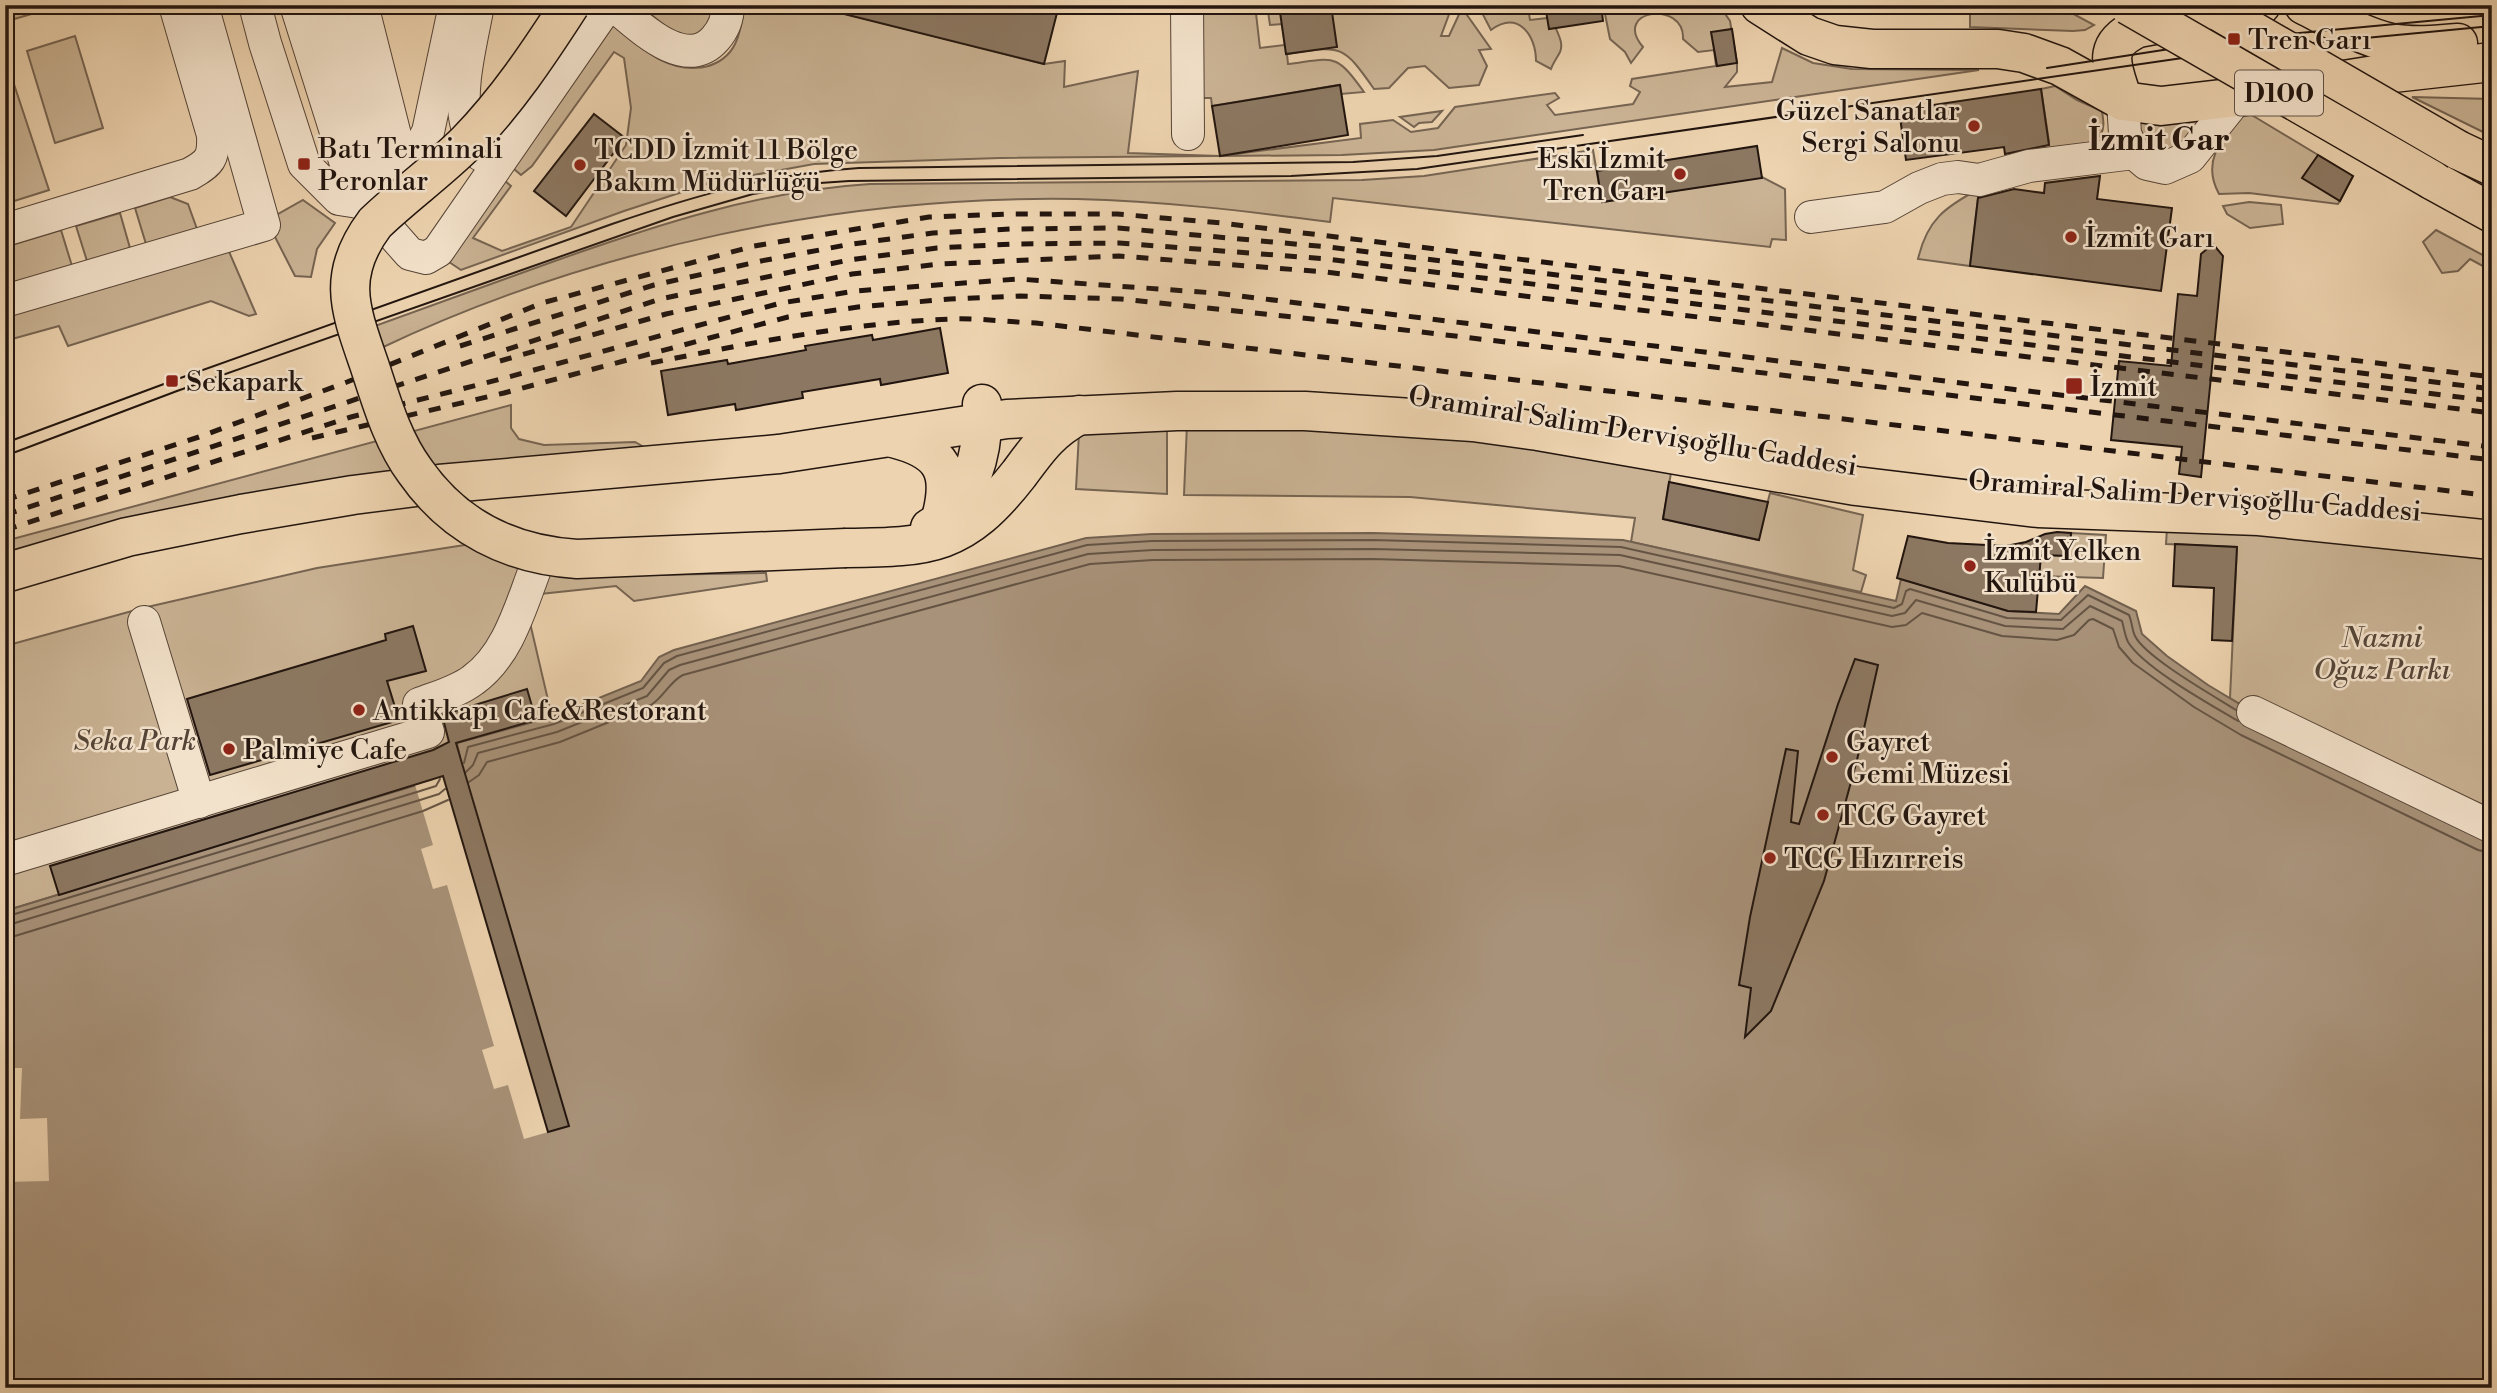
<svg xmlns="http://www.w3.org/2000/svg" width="2497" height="1393" viewBox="0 0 2497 1393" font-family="'Libre Bodoni',serif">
<rect width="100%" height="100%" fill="#edd3af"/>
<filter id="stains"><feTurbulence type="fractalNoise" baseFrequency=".00286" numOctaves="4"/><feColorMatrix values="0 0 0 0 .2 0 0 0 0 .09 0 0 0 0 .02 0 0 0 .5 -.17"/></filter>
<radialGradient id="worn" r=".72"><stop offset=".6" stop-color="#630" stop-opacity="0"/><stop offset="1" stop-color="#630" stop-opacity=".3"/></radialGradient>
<!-- green -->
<g fill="#cab394" stroke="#766452" stroke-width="2">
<polygon points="7,5 44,5 45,10 11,20"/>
<polygon points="639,5 715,5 711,29 684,41"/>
<path d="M744 5H811L1044 64 1065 61 1064 87 1138 71 1128 153 1220 156 1361 138 1360 124 1393 120 1411 132 1438 128 1455 107 1555 93 1559 98 1547 105 1555 115 1633 104 1640 92 1630 86 1632 79 1716 66 1714 50 1698 52 1683 39C1685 0 1611 9 1643 47L1631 63 1625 52 1610 39 1604 9 1552 17C1554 29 1565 41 1560 52 1557 58 1553 63 1551 69L1536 61C1536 35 1518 10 1491 30L1479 7 1487 5 1488 14 1528 8 1530 20 1547 18V15L1606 6 1607 8 1624 5H1719L1730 21 1737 63V72L1725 87 1772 82 1782 48 1813 63 1852 69 1979 70 1434 150 1342 155 1000 158 814 164 710 183 624 211 461 270 443 258 499 176 511 186 473 238 502 251 571 227 626 145 631 108 624 58 614 52 532 166 521 175 507 163 608 18C624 32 640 49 659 59 682 71 712 73 730 52 740 40 742 20 744 5Z"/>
<path d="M1203 5H1255L1260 48 1285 45 1282 24 1270 25 1267 5H1428L1430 10 1451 9 1441 36H1449L1462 8 1491 49 1479 50 1487 66 1479 85 1449 88 1425 66 1408 68 1389 88 1374 89C1342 43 1341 46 1287 54L1288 64C1335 58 1335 52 1364 92L1341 94 1339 85 1212 106 1211 98H1198Z"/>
<polygon points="1970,5 2057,5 2094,25 2085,30 2073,31 1970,27"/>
<polygon points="75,36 103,128 55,143 27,51"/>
<polygon points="5,57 49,190 5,204"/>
<path d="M2055 86 2077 100 2102 111C2103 119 2105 127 2101 134 2094 147 2053 152 2038 155L2037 144 2049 142 2041 89Z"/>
<polygon points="2412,97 2492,99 2492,135 2483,132"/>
<polygon points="1442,111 1432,122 1419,123 1414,127 1400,117"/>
<path d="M2245 111 2353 176 2338 204 2249 193 2219 194C2200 160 2224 136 2245 111Z"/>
<path d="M2200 120C2191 131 2179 152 2164 152 2158 152 2151 149 2146 148L2132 121Z"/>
<path d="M1593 150 1602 202 1762 177 1785 189 1786 240 1772 239 1770 247 1333 198 1330 222C1246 211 1162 201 1077 199 842 195 591 248 379 349L372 327C432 305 492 284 552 262 656 225 759 191 870 184L1362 180 1424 176Z"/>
<path d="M1979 189 1970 266 1918 259C1927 220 1945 207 1979 189Z"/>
<polygon points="170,197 188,204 197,229 146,244 135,208"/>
<polygon points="303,200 335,223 317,249 311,277 295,276 275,237 271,218"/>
<polygon points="2249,202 2281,205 2283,224 2250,228 2227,214 2223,206"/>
<polygon points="120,213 130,248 87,261 76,226"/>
<polygon points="61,230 72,266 5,287 5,247"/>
<polygon points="2436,230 2492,260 2492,271 2470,259 2458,271 2442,273 2423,242"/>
<polygon points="227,247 256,314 249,316 211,301 68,346 59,326 5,341 5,312"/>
<polygon points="511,405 511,428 519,439 544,445 635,442 649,450 5,558 5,541"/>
<polygon points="1187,424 1416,431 1672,467 1663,519 1758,540 1770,493 1863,515 1853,570 1866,575 1861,592 1631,542 1635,518 1410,497 1184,495"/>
<polygon points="1167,425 1167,494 1076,489 1079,433"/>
<polygon points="2167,528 2238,530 2492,556 2492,827 2253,712 2230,698 2237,547 2166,544"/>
<polygon points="2071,533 2106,535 2103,578 2039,576 2041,555 2069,556"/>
<polygon points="471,544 597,576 766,573 767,581 634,601 616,586 540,594 527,610 552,717 457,744 461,757 433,780 5,911 5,646 143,608 317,568"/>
</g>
<!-- water -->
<polygon fill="#a89279" stroke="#72604f" stroke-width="2" points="1373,533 1623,540 1896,601 1901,579 2008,611 2059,614 2085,586 2136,611 2142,634 2167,656 2208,685 2253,712 2492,827 2492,1388 5,1388 5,911 433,780 429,766 460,757 457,743 552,717 641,681 659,657 674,650 1086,538 1152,534"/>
<!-- pier -->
<g fill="#edd3af">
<polygon points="461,757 569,1126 524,1139 508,1085 494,1089 482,1050 494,1046 447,885 433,889 421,849 433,845 415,785 433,780 429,766"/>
<polygon points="5,1068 22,1068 20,1119 47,1118 49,1181 5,1182 5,1119 10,1118 9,1099 5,1099"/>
</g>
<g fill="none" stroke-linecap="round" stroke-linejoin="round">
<!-- shore -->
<g stroke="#655444" stroke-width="2">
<path d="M464 763 468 747 554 724 643 688 664 663 677 656 1087 545 1152 541 1373 540 1621 547 1894 608 1902 604 1906 591 1910 589 2007 618 2061 620 2088 595 2129 615C2132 622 2132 630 2135 636 2145 657 2214 696 2236 710"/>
<path d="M466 772 473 765 478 753 557 732 647 696 669 670 680 665 1088 554 1153 550 1373 549 1620 555 1892 616 1905 613 1916 600 2005 626 2063 629 2090 606 2122 621C2124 628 2125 636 2128 642 2144 668 2211 705 2238 721"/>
<path d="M469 782 479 775 487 762 560 742 651 705C664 697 670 681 683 675L1090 564 1153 560 1372 559 1619 566 1892 627 1906 625 1922 613 2002 636 2057 640 2074 635 2089 620 2093 619 2113 629 2119 647 2133 663 2194 707 2241 735 2478 850 2492 853"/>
<polyline points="5,917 417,792 436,786 440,779"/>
<polyline points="5,926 420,800 439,794 445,789"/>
<polyline points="5,937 15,936 423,811 448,800"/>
</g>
</g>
<!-- building -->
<g fill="#8c7862" stroke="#22150f" stroke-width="2">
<polygon points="837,5 1059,5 1044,64 836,12"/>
<polygon points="1279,5 1331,5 1337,47 1286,54"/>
<polygon points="1545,5 1601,5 1603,21 1549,29"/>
<polygon points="1732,29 1737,63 1717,66 1711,32"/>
<polygon points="1340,85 1348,135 1220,156 1212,106"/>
<polygon points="2041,89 2049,145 2005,154 2004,147 1906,160 1899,110"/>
<polygon points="594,114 625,138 566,216 534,191"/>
<polygon points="1757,146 1762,178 1602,202 1597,171"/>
<polygon points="2318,155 2353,176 2340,201 2302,178"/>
<polygon points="2100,176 2097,199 2172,208 2161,291 1970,266 1978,198 2014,189 2044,193 2045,183"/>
<polygon points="2213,244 2223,256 2201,477 2179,474 2182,447 2111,440 2119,361 2171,366 2178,294 2197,296 2201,254"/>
<polygon points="940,328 948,373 881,385 880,379 802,392 803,398 736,410 735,404 668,415 661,371 727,360 728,364 806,350 805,346 872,335 873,340"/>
<polygon points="1669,482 1768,502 1759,540 1663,519"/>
<polygon points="2057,532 2071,533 2069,556 2041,555 2036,612 2008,611 1897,578 1908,536 1948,543 2006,546 2026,542 2045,534"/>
<polygon points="2175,544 2237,547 2232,641 2212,640 2214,588 2173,586"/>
<polygon points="413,626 426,671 387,681 399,720 210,775 187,699 386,640 385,634"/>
<polygon points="1855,659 1878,665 1857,760 1824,881 1771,1011 1745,1037 1751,988 1739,985 1750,917 1786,749 1798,751 1791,822 1799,824 1838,704"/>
<polygon points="527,689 536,720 456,743 569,1126 548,1132 443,776 59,895 50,866 433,750 449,742 442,715"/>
</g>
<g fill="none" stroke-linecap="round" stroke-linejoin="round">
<defs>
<g id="minor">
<polyline points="255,5 265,43 304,164 339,199 365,203 410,254 426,258 438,251 608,5"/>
<polyline points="296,5 358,202"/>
<polyline points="329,5 381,190"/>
<polyline points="362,5 404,171"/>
<path d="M478 5C472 39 457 93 467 126 470 136 476 146 481 155"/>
<path d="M613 5C638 25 685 73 715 39 724 29 728 19 728 5"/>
<polyline points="1187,5 1188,134"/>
<polyline points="2123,101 2125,134 2134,153 2147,164 2165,168 2190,157 2238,97"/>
<polyline points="365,203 409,167 428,132 455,5"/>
<polyline points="1811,217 1885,207 1919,188 1942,179 1958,177 1979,180 2029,166 2134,153"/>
<path d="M5 230 190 174C210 163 214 158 213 135L175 5"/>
<polyline points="5,301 264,225 202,5"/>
<polyline points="144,622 199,802"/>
<polyline points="2253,712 2492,827"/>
<path d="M5 860 428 732 419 704C437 697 457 692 473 680 507 656 520 609 534 572"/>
</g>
<g id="major">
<polyline points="1760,5 1809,36 1835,45 1872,49 1998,49 2024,53 2060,66 2123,101 2161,106 2238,97 2375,75 2492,62"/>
<path d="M2304 5C2332 19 2361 36 2391 43 2413 47 2436 45 2458 43"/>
<path d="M2123 101C2113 67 2099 46 2138 28L2261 5"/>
<path d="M893 438C944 451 954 472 940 522"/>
<path d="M930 528C971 504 985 450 982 404"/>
<path d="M846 548C931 547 963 546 1019 474 1039 447 1049 432 1079 415"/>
<polyline points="5,573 127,537 241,514 353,495 439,484 779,454 1007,419 1177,411 1305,411 1473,422 1538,431 1856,486 2038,508 2259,516 2492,540"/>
</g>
<g id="highway">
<polyline points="2458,150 2492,166"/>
<polyline points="2432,180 2492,213"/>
</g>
</defs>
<!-- minor casing -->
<use href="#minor" stroke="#554437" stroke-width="34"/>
<!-- major casing -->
<use href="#major" stroke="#22150f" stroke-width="41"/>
<!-- highway casing -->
<use href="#highway" stroke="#22150f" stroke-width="41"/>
<!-- minor -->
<use href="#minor" stroke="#f3e2cb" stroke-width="32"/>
<!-- major -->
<use href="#major" stroke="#edd3af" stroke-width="38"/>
<!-- highway -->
<use href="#highway" stroke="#edd3af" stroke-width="38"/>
<!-- tram -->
<g stroke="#22150f" stroke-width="2">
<polyline points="2047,68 2234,39 2492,15"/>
<path d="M5 443 172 381 612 224C697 195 769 174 859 168L1353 162 1437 156 1583 135"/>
<polyline points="5,456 177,391 673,217 753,194 820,183 849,181 1291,176 1417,169 2238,50 2492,26"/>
</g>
<!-- rail -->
<g stroke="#22150f" stroke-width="5" stroke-dasharray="12 12" stroke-linecap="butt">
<polyline points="460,346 654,285 761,261 846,245 933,233 1011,229 1118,228 1328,247 2492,389"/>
<polyline points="500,361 666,314 852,274 940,264 1119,256 1326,272 2492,413"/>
<path d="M651 363C751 343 849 323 951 319 979 318 1008 322 1036 323L2492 496"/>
<polyline points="312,438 504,393 788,317 858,307 950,299 1020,296 1121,299 1321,320 2492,460"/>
<polyline points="5,500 199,437 347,382 542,303 754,246 929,217 1009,214 1117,214 1221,223 2492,377"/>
<polyline points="5,515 660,299 849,260 937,248 1013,244 1119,243 1327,259 2492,401"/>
<polyline points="5,530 351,417 501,379 781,303 855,291 1018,279 1215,293 2492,447"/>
</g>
<defs>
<path id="major-bridge" d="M570 5C539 53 507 101 467 142 438 171 404 195 375 223 336 275 350 309 369 364 381 400 392 440 415 471 454 527 511 555 577 559L846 548"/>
<g id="highway-bridge">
<polyline points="2128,5 2432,180"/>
<polyline points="2220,12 2458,150"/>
</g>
</defs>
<!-- major-bridge casing -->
<use href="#major-bridge" stroke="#22150f" stroke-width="41" stroke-linecap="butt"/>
<!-- highway-bridge casing -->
<use href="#highway-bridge" stroke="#22150f" stroke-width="41" stroke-linecap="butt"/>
<!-- major-bridge -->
<use href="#major-bridge" stroke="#edd3af" stroke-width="38"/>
<!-- highway-bridge -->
<use href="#highway-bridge" stroke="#edd3af" stroke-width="38"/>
</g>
<!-- markers -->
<g fill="#8f2418" stroke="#f3e2cb" stroke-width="2.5">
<rect x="2227" y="32" width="14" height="14" rx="3.5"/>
<circle cx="1974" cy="126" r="7"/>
<rect x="297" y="157" width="14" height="14" rx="3.5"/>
<circle cx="580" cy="165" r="7"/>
<circle cx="1680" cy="174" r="7"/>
<circle cx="2071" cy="237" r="7"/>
<rect x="165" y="374" width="14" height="14" rx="3.5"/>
<rect x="2065" y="377" width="18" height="18" rx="3.5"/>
<circle cx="1970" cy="566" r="7"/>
<circle cx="359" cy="710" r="7"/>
<circle cx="229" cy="749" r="7"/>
<circle cx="1832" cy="757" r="7"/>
<circle cx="1823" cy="815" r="7"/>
<circle cx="1770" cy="858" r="7"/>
</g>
<g text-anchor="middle" stroke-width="5" stroke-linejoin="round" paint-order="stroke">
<!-- shield labels -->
<rect fill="#f3e2cb" stroke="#615247" stroke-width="2" x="2235" y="70.5" width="88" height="45" rx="5"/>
<g font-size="26" font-weight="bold" fill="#22150f">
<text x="2279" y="102">D100</text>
</g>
<!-- poi labels -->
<g font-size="28" fill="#22150f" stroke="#f3e2cb" text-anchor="start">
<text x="2248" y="49">Tren Garı</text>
<text x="1960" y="120" text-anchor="end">Güzel Sanatlar<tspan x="1960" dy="32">Sergi Salonu</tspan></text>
<text x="318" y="158">Batı Terminali<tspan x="318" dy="32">Peronlar</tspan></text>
<text x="594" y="159">TCDD İzmit 11 Bölge<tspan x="594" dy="32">Bakım Müdürlüğü</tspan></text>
<text x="1666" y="168" text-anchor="end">Eski İzmit<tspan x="1666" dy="32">Tren Garı</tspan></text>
<text x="2085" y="247">İzmit Garı</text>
<text x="186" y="391">Sekapark</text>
<text x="2090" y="396">İzmit</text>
<text x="1984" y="560">İzmit Yelken<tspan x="1984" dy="32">Kulübü</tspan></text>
<text x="373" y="720">Antikkapı Cafe&amp;Restorant</text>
<text x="1846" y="751">Gayret<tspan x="1846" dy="32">Gemi Müzesi</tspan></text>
<text x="243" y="759">Palmiye Cafe</text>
<text x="1837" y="825">TCG Gayret</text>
<text x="1784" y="868">TCG Hızırreis</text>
</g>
<!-- street labels -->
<g font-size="28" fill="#22150f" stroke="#f3e2cb">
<text transform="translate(1633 430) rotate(9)" y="10">Oramiral Salim Dervişoğllu Caddesi</text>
<text transform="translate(2195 495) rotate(4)" y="10">Oramiral Salim Dervişoğllu Caddesi</text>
</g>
<!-- park labels -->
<g font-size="28" font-style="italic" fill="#544437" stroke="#f3e2cb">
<text x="2382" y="647">Nazmi<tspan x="2382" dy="32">Oğuz Parkı</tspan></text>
<text x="135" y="750">Seka Park</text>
</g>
<!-- quarter labels -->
<g font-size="32" font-weight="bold" fill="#22150f" stroke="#f3e2cb">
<text x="2159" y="150">İzmit Gar</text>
</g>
</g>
<!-- margin -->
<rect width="2497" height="1393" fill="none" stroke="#edd3af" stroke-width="28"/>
<rect x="7" y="7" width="2483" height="1379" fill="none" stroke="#22150f" stroke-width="3.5"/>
<rect x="14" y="14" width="2469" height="1365" fill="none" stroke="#22150f" stroke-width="2"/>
<rect width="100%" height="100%" filter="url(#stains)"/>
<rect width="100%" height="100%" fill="url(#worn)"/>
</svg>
